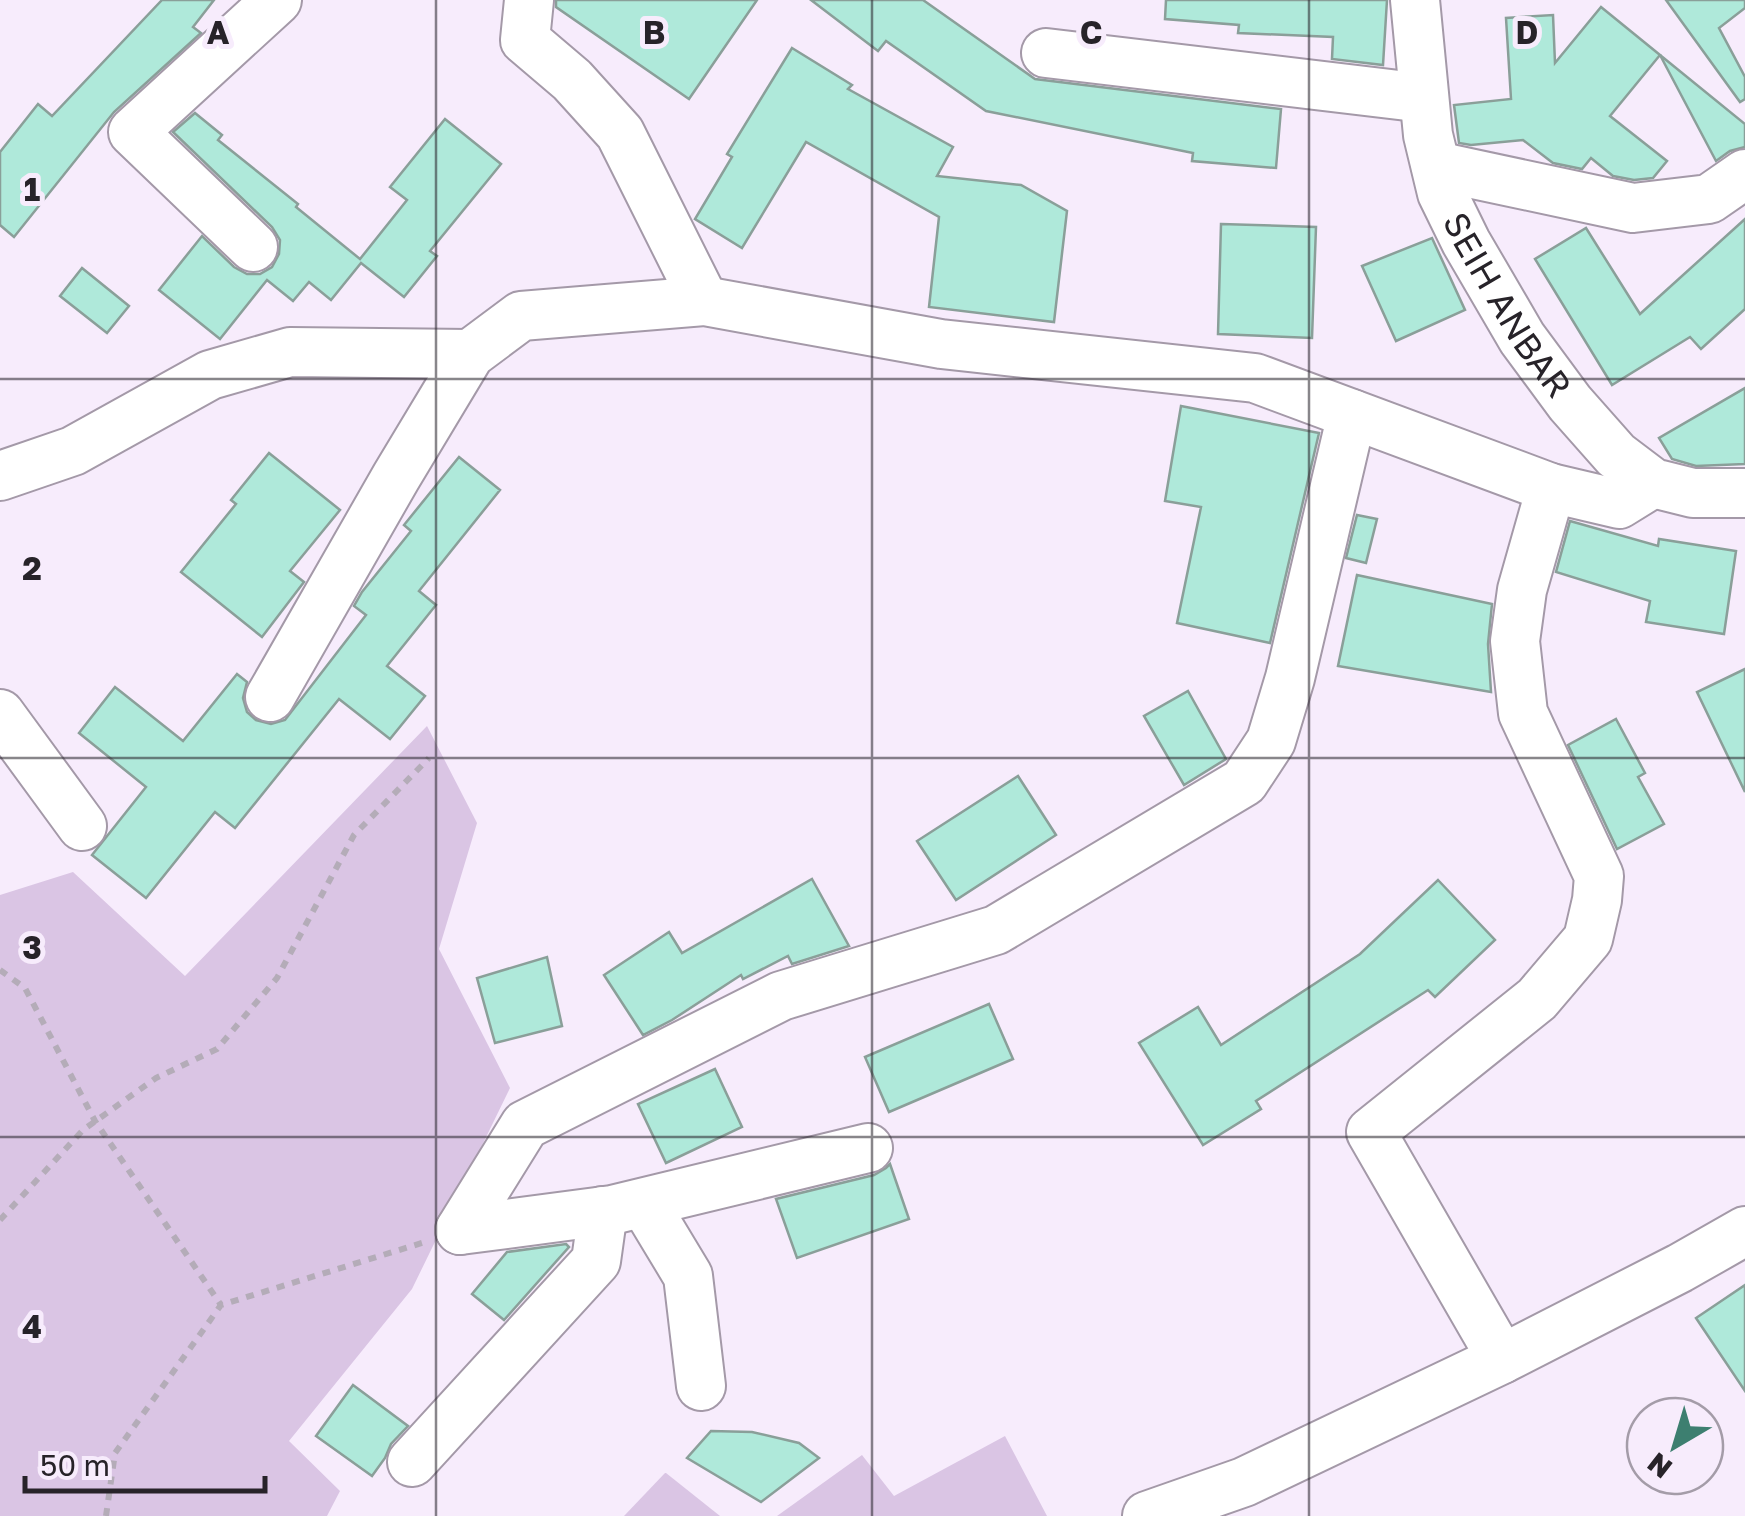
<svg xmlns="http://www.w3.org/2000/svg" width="1745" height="1516" viewBox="0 0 1745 1516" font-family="'Golos Text',sans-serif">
<rect width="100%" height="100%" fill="#f7ecfc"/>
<!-- green -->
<g fill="#dac5e4">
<polygon points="427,726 477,823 439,949 510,1088 412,1289 289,1441 340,1491 327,1516 0,1516 0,895 73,872 185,976"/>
<polygon points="1005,1436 1047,1516 777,1516 862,1455 894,1496"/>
<polygon points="665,1473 666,1473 720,1516 624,1516"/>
</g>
<!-- building -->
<g fill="#afe9da" stroke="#8a9f99" stroke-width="2.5">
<polygon points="162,0 214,0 193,27 201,33 114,112 14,237 0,225 0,152 38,104 52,116"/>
<polygon points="556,0 757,0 689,99 556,7"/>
<polygon points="811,0 923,0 1035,79 1281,109 1276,168 1192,161 1193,153 986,111 886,41 878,51"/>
<polygon points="1166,0 1387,0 1383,65 1332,59 1333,37 1238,33 1239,25 1165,19"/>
<polygon points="1666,0 1745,0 1745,8 1719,28 1745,77 1745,99 1740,102"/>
<polygon points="1601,7 1660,55 1610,116 1667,161 1653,178 1634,180 1613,176 1591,158 1582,169 1553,163 1523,140 1471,145 1459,143 1454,105 1511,99 1506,18 1553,15 1555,63"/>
<polygon points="792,48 852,85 848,89 953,147 937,176 1021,185 1067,211 1054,322 929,307 939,217 806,142 742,248 695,219 732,157 727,154"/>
<polygon points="1660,55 1745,124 1745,147 1730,151 1716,161"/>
<polygon points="195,113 222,135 218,140 298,204 296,207 360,259 407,200 390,187 445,119 501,164 430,251 437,256 404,297 361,263 331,300 309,282 293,301 267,280 220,339 159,290 202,236 234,267 247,274 260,274 272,267 279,254 280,240 272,227 173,132"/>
<polygon points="1745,219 1745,309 1701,349 1690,337 1612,385 1535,259 1586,228 1640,314"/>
<polygon points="1221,224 1316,227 1312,338 1218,334"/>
<polygon points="1432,238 1465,310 1396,341 1362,266"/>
<polygon points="82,268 129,306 107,333 60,296"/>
<polygon points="1745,388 1745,464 1696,466 1672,459 1659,438"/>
<polygon points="1181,406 1319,433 1270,643 1177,623 1201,507 1165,501"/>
<polygon points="269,453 340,510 290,571 304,582 262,637 181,572 236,504 231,500"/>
<polygon points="459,457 500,490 419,591 436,605 387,666 425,696 390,739 339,699 235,828 215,812 146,898 92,855 146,787 79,733 115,687 183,741 237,674 247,682 243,698 247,712 256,720 271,724 285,720 366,615 354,606 362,592 411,531 404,525"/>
<polygon points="1357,515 1377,519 1366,563 1346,558"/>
<polygon points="1570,521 1658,546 1659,539 1736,551 1724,634 1646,622 1650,601 1556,572"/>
<polygon points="1357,575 1492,604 1488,644 1491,692 1338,666"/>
<polygon points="1745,669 1745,792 1697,692"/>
<polygon points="1188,691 1226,759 1184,785 1144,716"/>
<polygon points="1616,719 1645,773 1638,777 1664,824 1617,849 1568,745"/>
<polygon points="1018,776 1056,835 956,900 917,841"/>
<polygon points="812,879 849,946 792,964 788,956 743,979 741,975 672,1020 643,1035 604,975 669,932 682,953"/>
<polygon points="1438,880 1495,940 1435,997 1428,990 1256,1101 1261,1109 1203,1145 1139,1043 1198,1007 1221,1045 1360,954"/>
<polygon points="547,957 562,1026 495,1043 477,978"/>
<polygon points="989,1004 1013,1059 889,1112 865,1057"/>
<polygon points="715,1069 742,1127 666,1163 638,1104"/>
<polygon points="890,1164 909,1219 797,1258 776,1199 874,1175 886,1168"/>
<polygon points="566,1244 569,1247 504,1320 472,1294 507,1252"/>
<polygon points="1745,1285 1745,1391 1696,1318"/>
<polygon points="353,1385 408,1426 391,1444 385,1458 372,1476 316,1436"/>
<polygon points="711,1431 752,1432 799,1443 819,1458 761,1502 687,1458"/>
</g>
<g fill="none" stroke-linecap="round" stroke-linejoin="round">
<defs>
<g id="minor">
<polyline points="529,0 525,40 572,80 620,133 704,301"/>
<path id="s1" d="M1415 0 1428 135 1442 193 1466 242 1522 338 1570 403 1616 455 1653 483 1693 493H1745"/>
<polyline points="1046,53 1424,98"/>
<polyline points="1436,166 1633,208 1709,199 1745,174"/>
<polyline points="253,247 133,132 277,0"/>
<polyline points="0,476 73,451 210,375 290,352 470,354"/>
<polyline points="270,697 396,477 470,354 521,316 704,301 941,344 1255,378 1551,488 1619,504 1653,483"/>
<polyline points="0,714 82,826"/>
<polyline points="644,1203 688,1276 701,1386"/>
<polyline points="460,1230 525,1125 781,996 996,930 1244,782 1271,741 1290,678 1352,414"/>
<polyline points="460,1230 612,1210 868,1148"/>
<polyline points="1502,1359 1371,1132 1537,999 1588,939 1597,900 1599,876 1523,713 1515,641 1522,590 1551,488"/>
<polyline points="412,1462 596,1261 603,1211"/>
<polyline points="1147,1516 1244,1482 1502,1359 1680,1268 1745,1231"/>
</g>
</defs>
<!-- minor casing -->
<use href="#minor" stroke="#a499a8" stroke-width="52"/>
<!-- path -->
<g stroke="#b4acb8" stroke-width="6" stroke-dasharray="8 8" stroke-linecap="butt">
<polyline points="0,970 25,988 95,1121 221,1305"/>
<polyline points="0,1220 83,1130 156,1078 217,1049 277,978 354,835 429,758"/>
<polyline points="106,1516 115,1453 221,1305 425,1242"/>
</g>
<!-- minor -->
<use href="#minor" stroke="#fff" stroke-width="48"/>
</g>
<!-- grid -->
<path fill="none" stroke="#272329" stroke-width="2.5" stroke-opacity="0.55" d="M436 0V1516M872 0V1516M1309 0V1516M0 379H1745M0 758H1745M0 1137H1745"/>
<g text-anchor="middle" stroke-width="10" stroke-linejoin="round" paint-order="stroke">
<!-- street labels -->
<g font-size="35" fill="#272329" stroke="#f7ecfc">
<text dy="12" stroke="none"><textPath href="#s1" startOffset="325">SEIH ANBAR</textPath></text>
</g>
</g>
<g font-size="32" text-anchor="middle" font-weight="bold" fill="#272329" stroke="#f7ecfc" stroke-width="10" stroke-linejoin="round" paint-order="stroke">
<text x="218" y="44">A</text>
<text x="654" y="44">B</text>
<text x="1091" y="44">C</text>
<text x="1527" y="44">D</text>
<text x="32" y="201">1</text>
<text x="32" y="580">2</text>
<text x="32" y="959">3</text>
<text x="32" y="1338">4</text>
</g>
<!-- north arrow -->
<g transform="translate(1675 1446) rotate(218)"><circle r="48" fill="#f7ecfc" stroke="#a49ca8" stroke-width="2.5"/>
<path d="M0-8L18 38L0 25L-18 38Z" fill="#3d7f70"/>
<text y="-15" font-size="28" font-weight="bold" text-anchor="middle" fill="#272329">N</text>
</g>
<!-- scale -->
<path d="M25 1476v15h240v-15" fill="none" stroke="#272329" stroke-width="5"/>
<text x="40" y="1476" font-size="30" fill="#272329" stroke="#f7ecfc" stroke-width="8" paint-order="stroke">50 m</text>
</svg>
